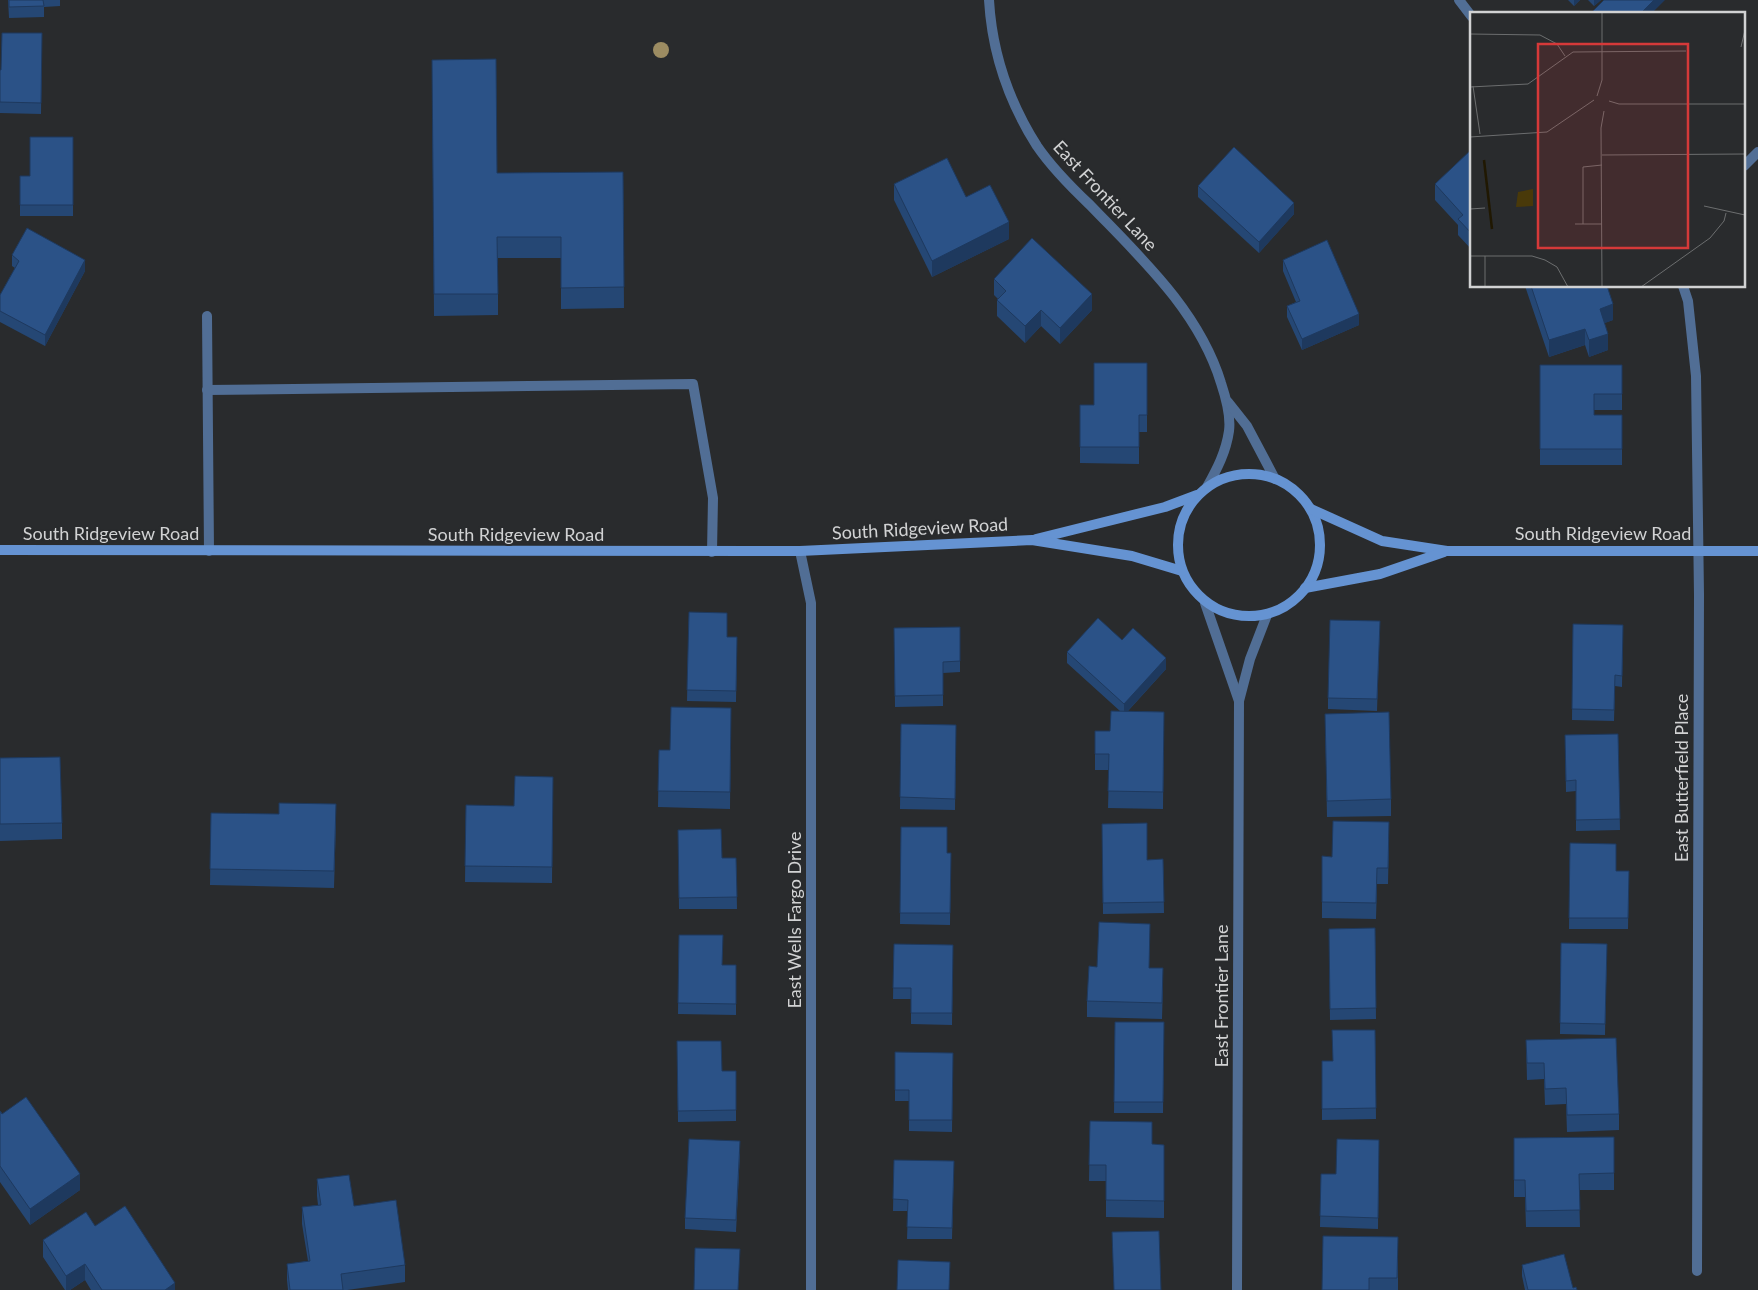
<svg xmlns="http://www.w3.org/2000/svg" width="1758" height="1290" viewBox="0 0 1758 1290" font-family="Lato,sans-serif">
<rect width="100%" height="100%" fill="#292b2d"/>
<g fill="none" stroke-linecap="round" stroke-linejoin="round">
<!-- lane -->
<g stroke="#516e95" stroke-width="10">
<polyline points="207,316 209,551"/>
<polyline points="207,390 693,384 713,498 712,552"/>
</g>
<!-- street -->
<g stroke="#516e95" stroke-width="10">
<path d="M989 0C992 52 1009 102 1037 146 1052 168 1071 187 1090 205 1141 258 1199 311 1221 383 1226 398 1231 416 1229 431 1226 452 1217 469 1207 487"/>
<polyline points="1459,0 1472,17"/>
<polyline points="1744,166 1758,152"/>
<polyline points="1683,286 1688,301 1696,376 1699,595 1697,1271"/>
<polyline points="1228,402 1247,426 1275,479"/>
<polyline points="800,551 811,603 811,1290"/>
<polyline points="1205,603 1239,701"/>
<polyline points="1237,1290 1239,701 1250,659 1267,615"/>
</g>
<!-- secondary -->
<g stroke="#6593d2" stroke-width="10">
<circle cx="1249" cy="545" r="71"/>
<polyline points="1311,509 1382,541 1447,551 1758,551"/>
<polyline points="1036,539 1165,507 1197,495"/>
<polyline points="0,550 800,551 1032,540 1132,556 1182,571"/>
<polyline points="1305,588 1380,574 1444,552"/>
</g>
</g>
<!-- trees -->
<circle fill="#9c8c62" cx="661" cy="50" r="8"/>
<!-- wall -->
<g fill="#254774">
<polygon points="8,0 60,0 60,6 44,7 44,17 9,18"/>
<polygon points="1568,0 1580,0 1574,6"/>
<polygon points="1588,0 1601,0 1594,6"/>
<polygon points="42,33 41,114 0,113 0,70 1,70"/>
<polygon points="432,60 497,173 623,172 624,308 561,309 561,258 498,258 498,315 434,316"/>
<polygon points="73,137 73,216 20,216 20,176 30,176"/>
<polygon points="1472,149 1472,250 1458,235 1458,225 1435,200 1435,184"/>
<polygon points="894,184 966,197 1009,239 932,277 894,200"/>
<polygon points="1198,186 1294,214 1259,253 1198,197"/>
<polygon points="12,255 85,271 45,346 0,322 0,295 15,268 12,266"/>
<polygon points="1283,260 1359,325 1302,350 1287,317 1287,306 1296,302 1283,271"/>
<polygon points="994,279 1092,310 1060,344 1041,326 1025,343 997,316 997,300 998,299 994,295"/>
<polygon points="1525,286 1607,286 1613,320 1604,323 1608,350 1589,357 1585,345 1549,357"/>
<polygon points="1147,363 1147,432 1139,432 1139,464 1080,463 1080,405 1094,405"/>
<polygon points="1540,365 1622,365 1622,410 1594,410 1594,415 1622,415 1622,465 1540,465"/>
<polygon points="689,612 727,637 737,637 736,702 687,701"/>
<polygon points="1380,621 1377,711 1328,709 1328,698"/>
<polygon points="1573,624 1623,625 1622,687 1615,686 1614,721 1572,720"/>
<polygon points="960,627 960,672 943,673 943,706 895,707 894,628"/>
<polygon points="1122,640 1166,669 1128,711 1164,712 1163,809 1108,808 1109,770 1095,770 1095,731 1110,731 1120,711 1067,663 1067,652"/>
<polygon points="731,708 730,809 658,807 659,750 670,750"/>
<polygon points="1325,714 1391,799 1391,816 1327,817"/>
<polygon points="901,724 956,725 955,810 900,809"/>
<polygon points="1618,734 1620,830 1576,831 1576,791 1566,792 1565,735"/>
<polygon points="0,758 62,823 62,839 0,841"/>
<polygon points="553,777 552,883 465,882 466,805 514,806"/>
<polygon points="211,813 336,820 334,888 210,885"/>
<polygon points="1102,824 1147,860 1163,859 1164,913 1103,914"/>
<polygon points="901,827 947,853 951,853 950,925 900,924"/>
<polygon points="678,830 722,858 736,858 737,909 679,909"/>
<polygon points="1389,839 1388,884 1377,884 1376,919 1322,918 1322,856 1332,857"/>
<polygon points="1570,843 1616,871 1629,871 1628,929 1569,929"/>
<polygon points="1375,928 1376,1019 1330,1020 1329,929"/>
<polygon points="679,935 722,965 736,965 736,1015 678,1014"/>
<polygon points="1561,943 1607,944 1605,1035 1560,1034"/>
<polygon points="894,944 953,945 952,1025 911,1024 911,999 893,999"/>
<polygon points="1149,968 1163,985 1162,1019 1087,1017 1087,1001"/>
<polygon points="1115,1022 1164,1022 1163,1113 1114,1113"/>
<polygon points="1375,1030 1376,1119 1322,1120 1322,1061 1333,1061"/>
<polygon points="1526,1040 1619,1114 1619,1130 1567,1132 1566,1104 1545,1105 1544,1079 1527,1080"/>
<polygon points="677,1041 722,1071 736,1071 736,1121 678,1122"/>
<polygon points="953,1053 952,1132 909,1131 909,1101 895,1101 895,1090"/>
<polygon points="0,1111 80,1190 30,1225 0,1182"/>
<polygon points="1090,1121 1152,1144 1164,1145 1164,1218 1106,1217 1106,1181 1089,1181"/>
<polygon points="1614,1137 1614,1190 1579,1190 1580,1227 1526,1227 1525,1197 1514,1197 1514,1138"/>
<polygon points="1379,1140 1378,1229 1320,1227 1321,1174 1336,1174"/>
<polygon points="740,1153 736,1232 685,1229 685,1218"/>
<polygon points="894,1160 954,1161 952,1239 907,1239 908,1211 893,1211"/>
<polygon points="317,1179 354,1206 405,1265 405,1282 347,1290 288,1290 287,1280 287,1264 308,1261 302,1224 302,1207 318,1205 317,1196"/>
<polygon points="95,1226 175,1290 91,1290 85,1280 70,1290 65,1290 43,1257 43,1240"/>
<polygon points="1398,1237 1398,1290 1322,1290"/>
<polygon points="1522,1265 1573,1288 1577,1290 1525,1290 1522,1276"/>
</g>
<!-- shaded-wall -->
<g fill="#1e395e">
<polygon points="1574,0 1580,0 1574,6"/>
<polygon points="1594,0 1601,0 1594,6"/>
<polygon points="1654,0 1665,0 1651,14 1640,14"/>
<polygon points="1294,203 1294,214 1259,253 1259,242"/>
<polygon points="1009,222 1009,239 932,277 932,261"/>
<polygon points="85,260 85,271 45,346 45,335"/>
<polygon points="1092,294 1092,310 1060,344 1060,328"/>
<polygon points="1613,304 1613,320 1600,325 1600,309"/>
<polygon points="1041,310 1041,326 1025,343 1025,326"/>
<polygon points="1359,314 1359,325 1302,350 1302,339"/>
<polygon points="1585,329 1585,345 1549,357 1549,340"/>
<polygon points="1608,334 1608,350 1589,357 1589,340"/>
<polygon points="1166,658 1166,669 1124,715 1124,704"/>
<polygon points="80,1174 80,1190 30,1225 30,1209"/>
<polygon points="85,1264 85,1280 70,1290 66,1290 66,1276"/>
<polygon points="175,1283 175,1290 165,1290"/>
</g>
<!-- building -->
<g fill="#2b5287" stroke="#1e395e">
<polygon points="9,0 43,0 44,6 9,7"/>
<polygon points="1604,0 1654,0 1640,14 1590,14"/>
<polygon points="2,33 42,33 41,103 0,102 0,70 1,70"/>
<polygon points="496,59 497,173 623,172 624,287 561,288 561,237 497,237 498,294 434,294 432,60"/>
<polygon points="30,137 73,137 73,205 20,205 20,176 30,176"/>
<polygon points="1234,147 1294,203 1259,242 1198,186"/>
<polygon points="1472,149 1472,234 1458,219 1463,215 1435,184"/>
<polygon points="947,158 966,197 990,185 1009,222 932,261 894,184"/>
<polygon points="27,228 85,260 45,335 0,311 0,295 19,261 12,255"/>
<polygon points="1032,238 1092,294 1060,328 1041,310 1025,326 997,300 1006,291 994,279"/>
<polygon points="1327,240 1359,314 1302,339 1287,306 1300,301 1283,260"/>
<polygon points="1531,286 1607,286 1613,304 1600,309 1608,334 1589,340 1585,329 1549,340"/>
<polygon points="1094,363 1147,363 1147,415 1139,415 1139,447 1080,447 1080,405 1094,405"/>
<polygon points="1540,365 1622,365 1622,394 1594,394 1594,415 1622,415 1622,449 1540,449"/>
<polygon points="689,612 727,613 727,637 737,637 736,691 687,690"/>
<polygon points="1098,618 1122,640 1133,628 1166,658 1124,704 1067,652"/>
<polygon points="1330,620 1380,621 1377,699 1328,698"/>
<polygon points="1573,624 1623,625 1622,676 1615,675 1614,710 1572,709"/>
<polygon points="960,627 960,661 943,662 943,695 895,696 894,628"/>
<polygon points="671,707 731,708 730,792 658,791 659,750 670,750"/>
<polygon points="1111,711 1164,712 1163,792 1108,791 1109,754 1095,754 1095,731 1110,731"/>
<polygon points="1389,712 1391,799 1327,801 1325,714"/>
<polygon points="901,724 956,725 955,799 900,797"/>
<polygon points="1618,734 1620,819 1576,820 1576,780 1566,781 1565,735"/>
<polygon points="60,757 62,823 0,824 0,758"/>
<polygon points="515,776 553,777 552,867 465,866 466,805 514,806"/>
<polygon points="279,803 336,804 334,871 210,869 211,813 279,814"/>
<polygon points="1333,821 1389,822 1388,868 1377,868 1376,903 1322,902 1322,856 1332,857"/>
<polygon points="1147,823 1147,860 1163,859 1164,902 1103,903 1102,824"/>
<polygon points="901,827 947,827 947,853 951,853 950,913 900,913"/>
<polygon points="721,829 722,858 736,858 737,897 679,898 678,830"/>
<polygon points="1570,843 1616,844 1616,871 1629,871 1628,918 1569,918"/>
<polygon points="1099,922 1150,924 1149,968 1163,968 1162,1003 1087,1001 1089,966 1097,967"/>
<polygon points="1375,928 1376,1008 1330,1009 1329,929"/>
<polygon points="679,935 723,935 722,965 736,965 736,1004 678,1003"/>
<polygon points="1561,943 1607,944 1605,1024 1560,1023"/>
<polygon points="894,944 953,945 952,1013 911,1013 911,988 893,988"/>
<polygon points="1115,1022 1164,1022 1163,1102 1114,1102"/>
<polygon points="1332,1030 1375,1030 1376,1108 1322,1109 1322,1061 1333,1061"/>
<polygon points="1616,1038 1619,1114 1567,1115 1566,1088 1545,1089 1544,1063 1527,1063 1526,1040"/>
<polygon points="677,1041 721,1041 722,1071 736,1071 736,1110 678,1111"/>
<polygon points="895,1052 953,1053 952,1120 909,1120 909,1090 895,1090"/>
<polygon points="26,1097 80,1174 30,1209 0,1166 0,1111 2,1114"/>
<polygon points="1090,1121 1152,1122 1152,1144 1164,1145 1164,1201 1106,1200 1106,1165 1089,1165"/>
<polygon points="1614,1137 1614,1173 1579,1174 1580,1210 1526,1211 1525,1180 1514,1180 1514,1138"/>
<polygon points="689,1139 740,1141 736,1220 685,1218"/>
<polygon points="1337,1139 1379,1140 1378,1218 1320,1216 1321,1174 1336,1174"/>
<polygon points="894,1160 954,1161 952,1228 907,1227 908,1200 893,1199"/>
<polygon points="349,1175 354,1206 396,1200 405,1265 341,1274 343,1290 290,1290 287,1264 310,1261 302,1207 321,1205 317,1179"/>
<polygon points="125,1206 175,1283 165,1290 102,1290 85,1264 66,1276 43,1240 86,1212 95,1226"/>
<polygon points="1159,1231 1161,1290 1114,1290 1112,1232"/>
<polygon points="1323,1236 1398,1237 1397,1278 1369,1278 1369,1290 1322,1290"/>
<polygon points="695,1248 740,1249 738,1290 694,1290"/>
<polygon points="1564,1254 1573,1288 1576,1287 1577,1290 1528,1290 1522,1265"/>
<polygon points="898,1260 950,1262 949,1290 897,1290"/>
</g>
<g text-anchor="middle" stroke-width="4" stroke-linejoin="round" paint-order="stroke">
<!-- street labels -->
<g font-size="18" fill="#d1d2d3" stroke="#292b2d">
<text transform="translate(1105 196) rotate(47)" y="6">East Frontier Lane</text>
<text transform="translate(920 529) rotate(-3)" y="6">South Ridgeview Road</text>
<text x="111" y="540">South Ridgeview Road</text>
<text x="1603" y="540">South Ridgeview Road</text>
<text x="516" y="541">South Ridgeview Road</text>
<text transform="translate(1682 778) rotate(-90)" y="6">East Butterfield Place</text>
<text transform="translate(795 920) rotate(-90)" y="6">East Wells Fargo Drive</text>
<text transform="translate(1222 996) rotate(-90)" y="6">East Frontier Lane</text>
</g>
</g>
<!-- overview -->
<g transform="translate(1470 12)">
<rect width="275" height="275" fill="#292b2d"/>
<path d="M63 177V194L46 195 48 180Z" fill="#493909"/>
<path fill="none" stroke="#201802" stroke-width="2.5" d="M14 148 22 217"/>
<path fill="none" stroke="#6c6e6f" stroke-width="1" d="M0 22 70 23 87 32 95 44M271 35 275 18M3 74 10 122M0 75 58 72 103 40 216 39M127 84 132 68V0M139 89 149 92H275M0 125 77 120 124 88M132 143 275 142M234 194 275 203M0 197 15 196M105 212H132M113 212V155L132 153M0 244H62L75 248 87 255 98 275M15 275V244M132 275 131 116 134 99M171 275 240 226 254 209 256 201"/>
<path fill="#d63939" fill-opacity="0.15" stroke="#d63939" stroke-width="2.5" d="M68 32H218V236H68Z"/>
<rect width="275" height="275" fill="none" stroke="#d1d2d3" stroke-width="2.5"/>
</g>
</svg>
